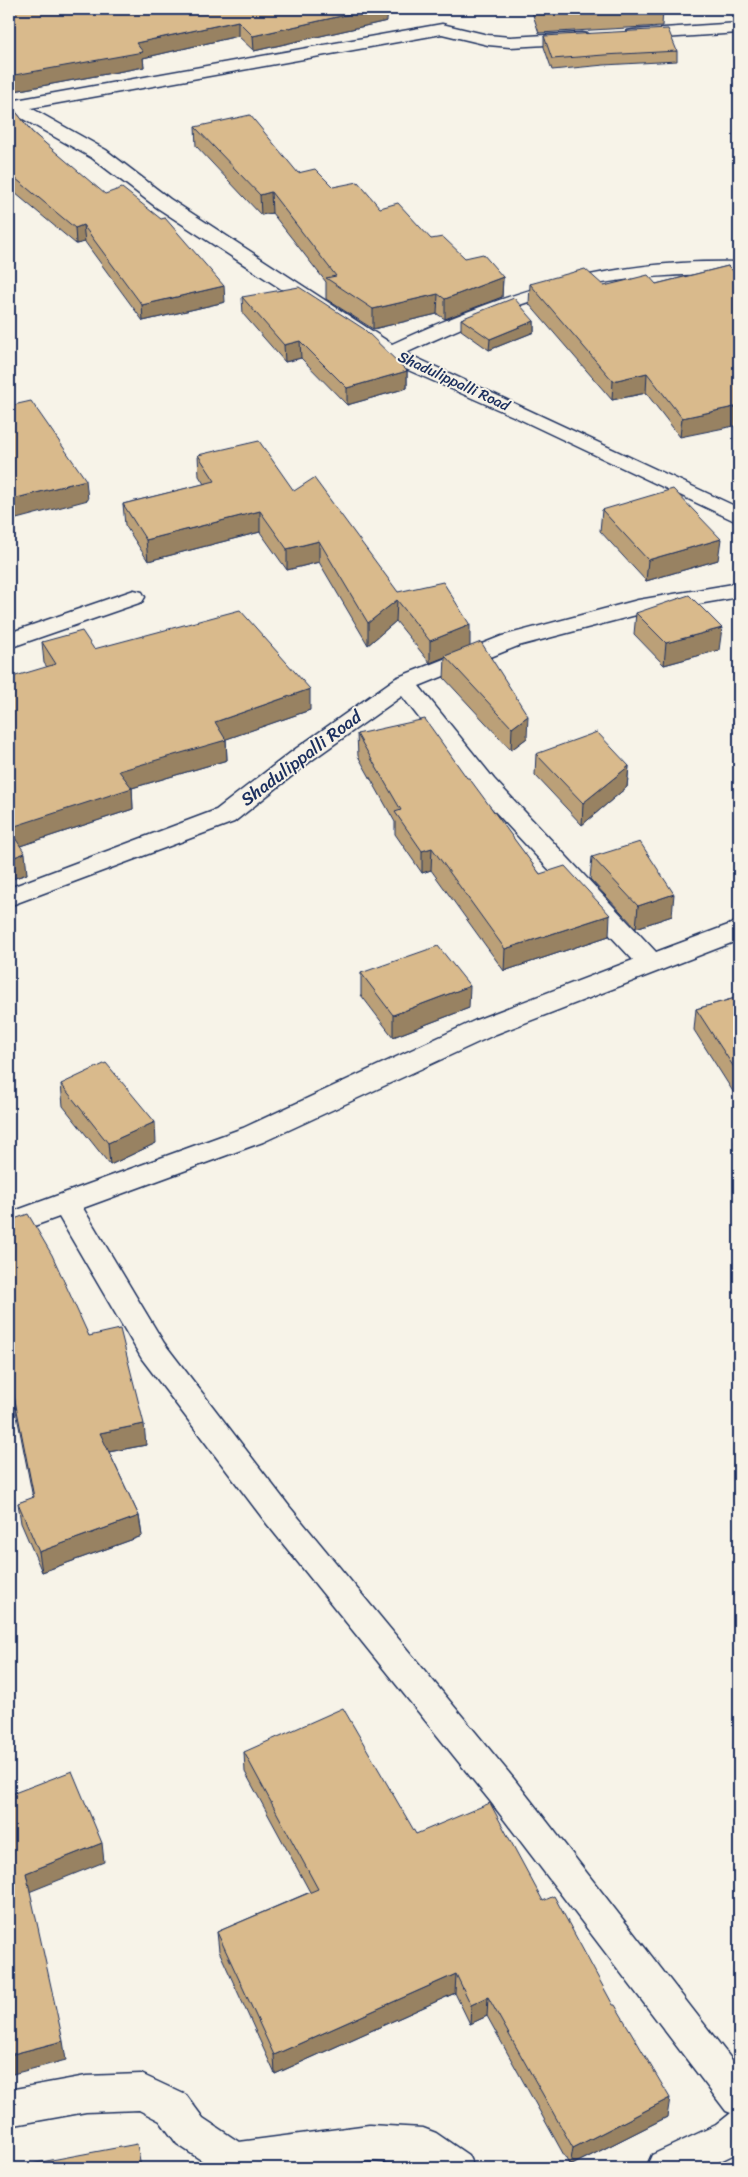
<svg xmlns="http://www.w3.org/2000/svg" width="748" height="2177" viewBox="0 0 748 2177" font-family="Sriracha,sans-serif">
<rect width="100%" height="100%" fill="#f7f3e8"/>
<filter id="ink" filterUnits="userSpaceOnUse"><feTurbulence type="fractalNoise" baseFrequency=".02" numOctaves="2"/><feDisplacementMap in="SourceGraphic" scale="10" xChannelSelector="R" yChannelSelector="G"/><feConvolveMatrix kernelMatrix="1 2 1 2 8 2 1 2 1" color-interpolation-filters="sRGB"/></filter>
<g filter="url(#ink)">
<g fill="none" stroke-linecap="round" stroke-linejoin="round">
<defs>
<g id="minor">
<polygon points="739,23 739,33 633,40 627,39 624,35 627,31 633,30"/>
<path d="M442 24 488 35 510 37 582 33 588 34 591 38 588 42 582 43 510 47 488 45 442 34 31 108 106 150 170 199 392 344C509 290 609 259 739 262V274C684 274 627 276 573 289 515 303 460 328 406 353L739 508V523L513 416 399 366 156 207 92 158 9 111V98L16 100Z"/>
<polygon points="739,583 739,597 640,614 518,646 419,686 494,779 656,952 739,921 739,940 496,1034 263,1142 83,1208 164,1343 289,1506 514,1779 739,2069 739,2152 706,2168 646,2168 652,2155 716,2125 731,2113 726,2111 490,1801 267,1524 142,1359 59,1217 9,1235 9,1213 243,1128 476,1020 633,960 476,791 402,696 312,760 234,822 9,906 9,888 216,810 294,750 396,678 502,636 638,600"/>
<polygon points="134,590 142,592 145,597 142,602 9,648 9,633"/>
<polygon points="141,2074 186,2095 203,2118 239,2142 369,2125 423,2128 436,2133 468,2155 474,2168 423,2168 417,2164 369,2161 319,2168 213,2168 177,2144 160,2121 139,2110 86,2112 9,2126 9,2090 86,2076"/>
</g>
</defs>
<!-- minor casing -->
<use href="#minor" stroke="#1b2f5e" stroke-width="3"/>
<!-- minor -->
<use href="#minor" fill="#f7f3e8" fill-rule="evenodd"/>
</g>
<!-- wall -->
<g fill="#bba078" stroke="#1b2f5e">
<polygon points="9,9 387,21 254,51 238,36 143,58 144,67 9,92"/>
<polygon points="531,9 663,9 662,26 539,33"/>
<polygon points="544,36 677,51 677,61 604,65 552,70 544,47"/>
<polygon points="9,103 32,132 225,302 143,321 85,242 76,244 9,188"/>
<polygon points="195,127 298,173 333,187 380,208 431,239 465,258 503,277 502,297 445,319 437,314 373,329 326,299 326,282 272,213 261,215 196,146"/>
<polygon points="728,266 680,437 646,393 612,400 529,304 530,284 604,286 656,284"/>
<polygon points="242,297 407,371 407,388 347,405 301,358 285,362 243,314"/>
<polygon points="461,319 534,321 534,332 489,350 461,330"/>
<polygon points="198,455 294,491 398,592 470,646 527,738 511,750 444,678 445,657 430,663 396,621 368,645 319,562 287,570 260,532 148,561 125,525 123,504 204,484 199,476"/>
<polygon points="602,510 718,560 646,581 600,531"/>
<polygon points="636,613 719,650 664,665 634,634"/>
<polygon points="42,642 94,649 310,710 226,739 227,760 132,788 133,809 20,846 27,874 9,880 47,667 44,663"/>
<polygon points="357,734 467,778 540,874 609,936 504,971 431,870 422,873 395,834 395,822 358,756"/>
<polygon points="536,754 629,766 627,787 582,825 535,775"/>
<polygon points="592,857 672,916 636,928 590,879"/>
<polygon points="361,973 469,1008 393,1037 361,995"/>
<polygon points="739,997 739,1101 694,1030 696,1009"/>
<polygon points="61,1084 156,1143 110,1165 63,1106"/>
<polygon points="739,1121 739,1148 735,1144 738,1122"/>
<polygon points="9,1221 89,1336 146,1445 109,1452 139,1516 142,1536 42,1572 21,1523 18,1503 33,1498 9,1375"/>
<polygon points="244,1752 416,1834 543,1901 667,2117 570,2166 487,2016 470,2024 455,1993 275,2074 219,1951 217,1932 310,1892 245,1772"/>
</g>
<!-- shaded-wall -->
<g fill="#988262" stroke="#1b2f5e">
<polygon points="372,9 388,9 387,21 254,51 253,36"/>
<polygon points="238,21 238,36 143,58 144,67 9,92 9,76 136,43"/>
<polygon points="271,192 272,213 261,215 260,195"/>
<polygon points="83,225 85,242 76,244 75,228"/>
<polygon points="503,277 502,297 445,319 445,299"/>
<polygon points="224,286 225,302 143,321 142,305"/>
<polygon points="438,294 437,314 373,329 373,309"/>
<polygon points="534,321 534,332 489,350 490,339"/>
<polygon points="300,341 301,358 285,362 284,345"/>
<polygon points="407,371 407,388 347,405 347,388"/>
<polygon points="647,373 646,393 612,400 613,381"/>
<polygon points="739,406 739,425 680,437 682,418"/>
<polygon points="86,480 88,500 9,521 9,500"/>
<polygon points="260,511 260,532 148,561 146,540"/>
<polygon points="721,539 718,560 646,581 648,560"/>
<polygon points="319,541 319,562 287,570 287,549"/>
<polygon points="397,600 396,621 368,645 368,623"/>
<polygon points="470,625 470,647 430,663 430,641"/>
<polygon points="722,628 719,650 664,665 666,643"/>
<polygon points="310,689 310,710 218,742 226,740 227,760 132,788 133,809 11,849 9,828 215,722"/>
<polygon points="528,716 527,738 511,750 512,728"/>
<polygon points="629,766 627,787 582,825 583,803"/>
<polygon points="432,848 431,870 422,873 422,851"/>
<polygon points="25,853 27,874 9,880 9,859"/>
<polygon points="674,894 672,916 636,928 638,906"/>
<polygon points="610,915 609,936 504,971 505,949"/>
<polygon points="470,986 469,1008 393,1037 393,1015"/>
<polygon points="155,1122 156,1143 110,1165 108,1143"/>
<polygon points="144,1424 146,1445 103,1453 100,1433"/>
<polygon points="139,1516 142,1536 42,1572 39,1552"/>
<polygon points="102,1843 104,1862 29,1892 26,1873"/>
<polygon points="456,1974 455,1993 275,2074 274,2055"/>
<polygon points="488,1997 487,2016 470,2024 471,2005"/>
<polygon points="63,2041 66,2060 9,2075 9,2055"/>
<polygon points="670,2098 667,2117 570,2166 573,2148"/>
</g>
<!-- building -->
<g fill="#d9ba8c" stroke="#1b2f5e">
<polygon points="9,9 372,9 253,36 238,21 136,43 143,52 9,76"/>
<polygon points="538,9 629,9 540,14"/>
<polygon points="668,29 677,51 604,55 552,59 544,36"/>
<polygon points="9,103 32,132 105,194 122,188 161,219 165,218 224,286 142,305 83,225 75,228 9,173"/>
<polygon points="250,115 298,173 315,169 333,187 358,182 380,208 398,203 431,239 443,237 465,258 483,254 503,277 445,299 438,294 373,309 326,278 336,276 271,192 260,195 195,127"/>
<polygon points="728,266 733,271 739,269 739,406 682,418 647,373 613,381 530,284 585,269 604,286 648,275 656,284"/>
<polygon points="299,287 364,329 407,371 347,388 300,341 284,345 242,297"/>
<polygon points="514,298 534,321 490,339 461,319"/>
<polygon points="31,401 86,480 9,500 9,406"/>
<polygon points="259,441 294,491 314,478 398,592 443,582 470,625 430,641 397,600 368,623 319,541 287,549 260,511 146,540 123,504 215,481 198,455"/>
<polygon points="673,489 721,539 648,560 602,510"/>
<polygon points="689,595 722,628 666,643 636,613"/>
<polygon points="240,610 310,689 215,722 226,740 119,771 132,788 9,828 9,678 56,664 42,642 82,631 94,649"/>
<polygon points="481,642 528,716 512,728 445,656"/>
<polygon points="425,719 467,778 469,778 540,874 565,866 610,915 505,949 432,848 422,851 395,812 401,810 357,734"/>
<polygon points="597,732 629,766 583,803 536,754"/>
<polygon points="9,829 25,853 9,859"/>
<polygon points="640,842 674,894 638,906 592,857"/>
<polygon points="438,946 470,986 393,1015 361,973"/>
<polygon points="739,997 739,1075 696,1009"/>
<polygon points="106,1063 155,1122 108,1143 61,1084"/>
<polygon points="28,1214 52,1255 89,1336 120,1329 144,1424 100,1433 139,1516 39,1552 18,1503 34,1497 9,1370 9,1221"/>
<polygon points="343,1708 416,1834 490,1803 543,1901 554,1896 613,2005 615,2005 670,2098 573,2148 488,1997 471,2005 456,1974 274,2055 217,1932 318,1889 244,1752"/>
<polygon points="72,1771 102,1843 26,1873 63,2041 9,2055 9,1795"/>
<polygon points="137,2144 141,2168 20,2168 20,2166"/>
</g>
</g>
<g text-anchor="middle" stroke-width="4" stroke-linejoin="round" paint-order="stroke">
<!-- far-street labels -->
<g font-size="15" fill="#1b2f5e" stroke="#f7f3e8">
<text transform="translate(454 381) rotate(25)" y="5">Shadulippalli Road</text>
</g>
<!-- street labels -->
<g font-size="18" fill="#1b2f5e" stroke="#f7f3e8">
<text transform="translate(301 758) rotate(-37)" y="6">Shadulippalli Road</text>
</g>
</g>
<!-- margin -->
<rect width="748" height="2177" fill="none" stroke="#f7f3e8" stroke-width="30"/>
<rect x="15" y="15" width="718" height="2147" fill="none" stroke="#1b2f5e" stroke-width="2" filter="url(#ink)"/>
</svg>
